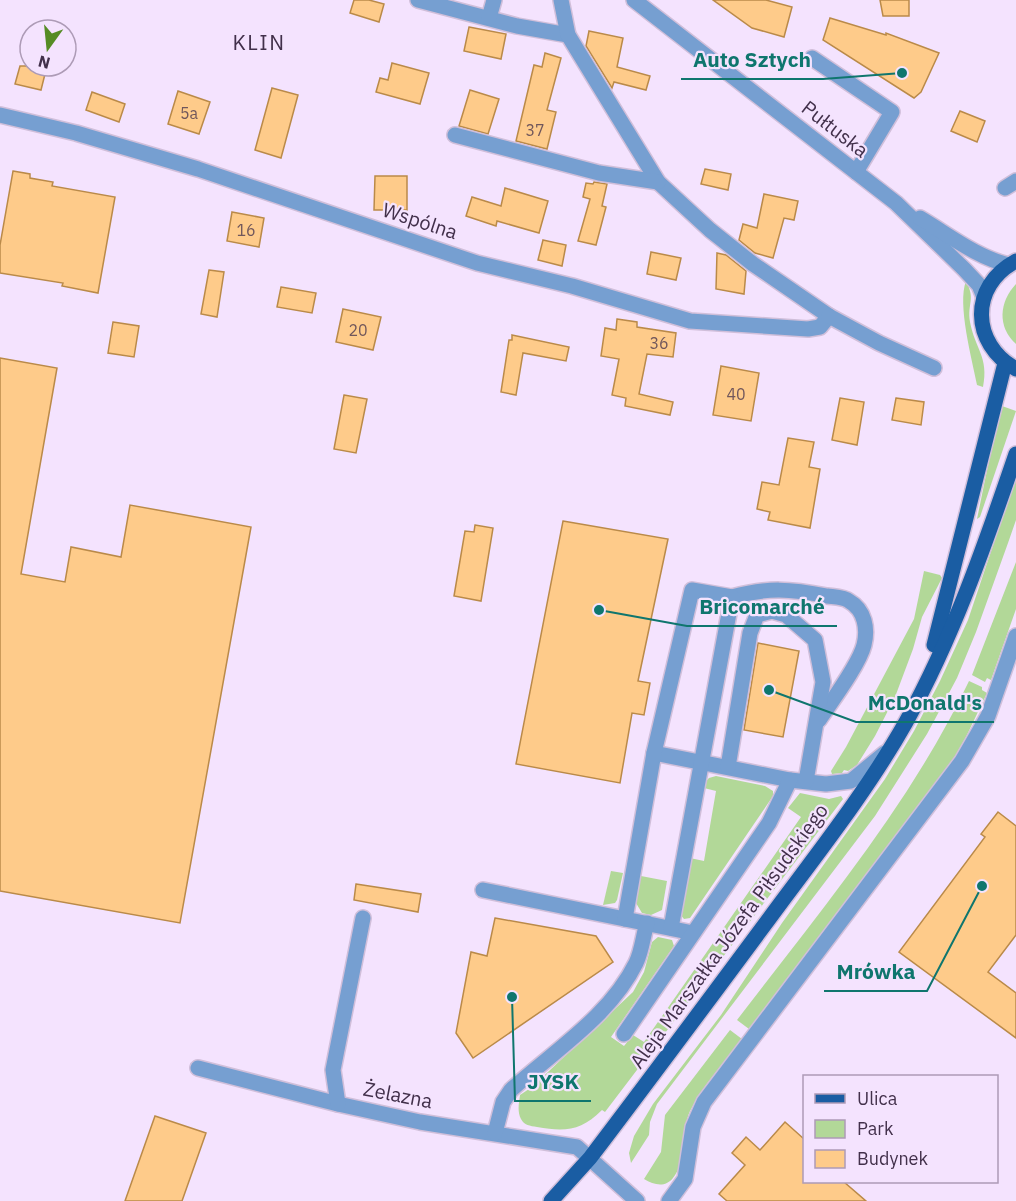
<svg xmlns="http://www.w3.org/2000/svg" width="1016" height="1201" viewBox="0 0 1016 1201" font-family="'IBM Plex Sans',sans-serif">
<rect width="100%" height="100%" fill="#f4e3fe"/>
<!-- green -->
<g fill="#b2d898">
<path d="M966 281C976 300 967 303 970 322 975 349 989 357 983 387L977 385C972 359 957 304 966 281Z"/>
<path d="M1016 284V344C997 327 999 302 1016 284Z"/>
<polygon points="1002,406 1016,411 980,517 977,519 992,446"/>
<polygon points="1016,477 1016,520 1008,543 976,632 957,678 927,734 875,816 657,1104 650,1122 649,1135 631,1163 629,1153 634,1136 653,1104 721,1015 782,923 885,779 914,731 940,681 968,620"/>
<polygon points="1016,562 1016,609 991,680 987,678 985,682 972,675"/>
<polygon points="924,571 940,575 942,578 922,617 913,649 895,697 875,736 857,765 848,771 844,770 842,773 832,774 831,771 846,747 914,619"/>
<path d="M969 681 982 687V690L987 693 966 737 953 760 749 1029 737 1020C820 911 910 805 969 681Z"/>
<polygon points="716,776 765,786 773,791 773,796 690,918 684,919 680,914 690,858 704,861 716,791 700,787 709,778"/>
<path d="M800 793 829 799 841 796 843 799 605 1112 602 1110C581 1131 565 1132 537 1127 530 1126 524 1125 521 1119 517 1111 519 1103 520 1095L532 1087 633 992 644 972 652 942 658 937 672 940 674 946 611 1037 624 1046 633 1035 644 1042 801 817 788 808Z"/>
<polygon points="611,871 623,873 617,900 615,903 603,905"/>
<polygon points="641,876 667,881 662,910 651,915 642,913 636,903"/>
<path d="M730 1030 742 1039C725 1062 703 1085 690 1111 681 1130 687 1162 673 1178 665 1188 654 1185 644 1179L661 1152 665 1115Z"/>
</g>
<!-- building -->
<g fill="#fecb8a" stroke="#ba8a49" stroke-width="1.5">
<polygon points="354,0 369,0 384,4 379,22 350,13"/>
<polygon points="713,0 766,0 792,7 784,37 752,28"/>
<polygon points="880,0 909,0 909,16 883,16"/>
<polygon points="830,18 886,35 886,33 939,53 921,92 914,98 823,40"/>
<polygon points="469,27 506,34 501,59 464,51"/>
<polygon points="589,31 623,38 617,67 650,76 646,90 614,82 612,88 586,46"/>
<polygon points="545,53 561,58 547,110 556,112 547,149 516,141 534,65 542,67"/>
<polygon points="392,63 429,73 420,104 376,92 380,78 388,80"/>
<polygon points="20,66 47,66 41,90 15,84"/>
<polygon points="272,88 298,95 281,158 255,150"/>
<polygon points="470,90 499,99 488,134 459,126"/>
<polygon points="178,91 210,102 199,134 168,124"/>
<polygon points="92,92 125,104 119,122 86,110"/>
<polygon points="960,111 985,121 977,142 951,131"/>
<polygon points="705,169 731,174 728,190 701,184"/>
<polygon points="13,171 30,174 30,178 53,182 52,186 115,197 98,293 62,286 63,283 0,273 0,245"/>
<polygon points="375,176 407,176 407,210 374,210"/>
<polygon points="594,182 607,184 602,206 606,207 596,245 578,241 590,199 583,197 586,183 593,184"/>
<polygon points="505,188 548,201 539,233 497,221 496,226 466,216 472,197 501,206"/>
<polygon points="764,194 798,201 794,220 784,218 773,258 755,253 739,240 743,224 757,228"/>
<polygon points="232,212 264,218 259,247 227,241"/>
<polygon points="543,240 566,245 562,266 538,260"/>
<polygon points="651,252 681,258 676,280 647,274"/>
<polygon points="717,253 726,255 746,271 744,294 716,289"/>
<polygon points="209,270 224,272 217,317 201,314"/>
<polygon points="281,287 316,293 312,313 277,307"/>
<polygon points="343,309 381,317 373,350 336,342"/>
<polygon points="617,319 637,322 637,327 676,333 673,357 647,354 639,394 673,402 670,415 625,406 626,398 612,395 619,359 601,356 605,328 616,330"/>
<polygon points="113,322 139,326 134,357 108,353"/>
<polygon points="512,335 569,347 566,361 523,353 516,395 501,392 509,340 512,340"/>
<polygon points="0,358 57,368 21,574 65,582 71,547 121,557 130,505 251,527 180,923 0,891"/>
<polygon points="721,366 759,373 751,421 713,415"/>
<polygon points="344,395 367,399 356,453 334,449"/>
<polygon points="840,398 864,402 857,445 832,440"/>
<polygon points="896,398 924,402 921,425 892,420"/>
<polygon points="788,438 814,442 809,467 820,469 810,528 768,520 770,512 757,509 762,482 779,485"/>
<polygon points="563,521 668,539 638,681 650,683 644,715 632,713 620,783 516,764"/>
<polygon points="475,525 493,528 481,601 454,596 465,531 474,532"/>
<polygon points="758,643 799,651 783,737 744,730"/>
<polygon points="998,812 1016,826 1016,935 988,972 1016,993 1016,1038 899,952 985,837 981,834"/>
<polygon points="356,884 421,894 418,912 354,900"/>
<polygon points="495,918 596,936 613,962 473,1058 456,1033 471,952 487,956"/>
<polygon points="155,1116 206,1133 182,1201 125,1201"/>
<polygon points="785,1122 804,1139 804,1182 844,1182 866,1201 727,1201 719,1194 745,1165 732,1153 746,1137 760,1150"/>
</g>
<g fill="none" stroke-linecap="round" stroke-linejoin="round">
<defs>
<g id="minor">
<polyline points="418,0 517,26 568,35"/>
<polyline points="634,0 896,203 964,269 979,285 984,297"/>
<polyline points="489,18 494,0"/>
<polyline points="812,58 892,112 856,172"/>
<polyline points="0,115 76,133 198,169 477,263 572,286 690,321 808,329 820,327 829,316 753,264 710,230 658,182 568,35 561,0"/>
<polyline points="455,135 599,173 658,182"/>
<polyline points="1005,188 1016,181"/>
<path d="M920 218C949 235 976 257 1009 265"/>
<polyline points="829,316 879,343 934,368"/>
<path d="M732 597C768 587 791 589 827 596 834 597 844 597 849 601 865 610 868 629 864 645 859 665 831 702 819 720"/>
<polyline points="654,753 790,780 826,784 851,781 885,753"/>
<polyline points="728,767 750,633 757,615 772,611 786,615 815,640 823,682 806,781"/>
<polyline points="483,890 693,933"/>
<polyline points="625,919 654,753 692,590 732,597 671,928"/>
<polyline points="624,1034 769,823 790,780"/>
<polyline points="198,1068 338,1104 420,1122 577,1147 637,1201"/>
<polyline points="338,1104 333,1070 363,918"/>
<path d="M495 1133 503 1102 511 1090C554 1051 610 1016 636 963 642 951 643 936 647 923"/>
<polyline points="669,1201 685,1179 693,1127 704,1102 962,761 988,716 1016,636"/>
</g>
<g id="major">
<path d="M1016 261C969 286 971 344 1016 369"/>
<polyline points="934,645 1005,363"/>
<path d="M551 1201 590 1158C654 1074 717 989 780 904 824 845 870 786 906 722 953 637 985 545 1016 454"/>
</g>
</defs>
<!-- minor casing -->
<use href="#minor" stroke="#d0bfda" stroke-width="18"/>
<!-- major casing -->
<use href="#major" stroke="#d0bfda" stroke-width="18"/>
<!-- minor -->
<use href="#minor" stroke="#769fd1" stroke-width="15"/>
<!-- major -->
<use href="#major" stroke="#1a5da3" stroke-width="15"/>
</g>
<g text-anchor="middle" stroke-width="4.5" stroke-linejoin="round" paint-order="stroke">
<!-- number labels -->
<g font-size="16" fill="#71575b">
<text x="189" y="119">5a</text>
<text x="535" y="136">37</text>
<text x="246" y="236">16</text>
<text x="358" y="336">20</text>
<text x="659" y="349">36</text>
<text x="736" y="400">40</text>
</g>
<!-- street labels -->
<g font-size="20" fill="#42304b" stroke="#f4e3fe">
<text transform="translate(835 129) rotate(38)" y="7">Pułtuska</text>
<text transform="translate(420 221) rotate(18)" y="7">Wspólna</text>
<text transform="translate(729 936) rotate(-54)" y="7">Aleja Marszałka Józefa Piłsudskiego</text>
<text transform="translate(398 1095) rotate(11)" y="7">Żelazna</text>
</g>
<!-- neighbourhood labels -->
<g font-size="21" letter-spacing="1.5" fill="#42304b" stroke="#f4e3fe">
<text x="259" y="50">KLIN</text>
</g>
</g>
<!-- callouts -->
<path fill="none" stroke="#0f766e" stroke-width="2" d="M902 73L823 79H681M599 610L687 626H837M769 690L856 722H994M982 886L927 991H824M512 997L515 1101H591"/>
<g fill="#0f766e" stroke="#f4e3fe" stroke-width="2">
<circle cx="902" cy="73" r="6"/>
<circle cx="599" cy="610" r="6"/>
<circle cx="769" cy="690" r="6"/>
<circle cx="982" cy="886" r="6"/>
<circle cx="512" cy="997" r="6"/>
</g>
<g font-size="21" text-anchor="middle" font-weight="bold" fill="#0f766e" stroke="#f4e3fe" stroke-width="4.5" stroke-linejoin="round" paint-order="stroke">
<text x="752" y="67">Auto Sztych</text>
<text x="762" y="614">Bricomarché</text>
<text x="925" y="710">McDonald's</text>
<text x="876" y="979">Mrówka</text>
<text x="553" y="1089">JYSK</text>
</g>
<!-- legend -->
<rect x="803" y="1075" width="195" height="108" fill="#f4e3fe" stroke="#ad9bb6" stroke-width="1.5"/>
<rect x="815" y="1094" width="30" height="9" fill="#1a5da3" stroke="#ad9bb6" stroke-width="1.5"/>
<text x="857" y="1105" font-size="18" fill="#42304b">Ulica</text>
<rect x="815" y="1120" width="30" height="18" fill="#b2d898" stroke="#ad9bb6" stroke-width="1.5"/>
<text x="857" y="1135" font-size="18" fill="#42304b">Park</text>
<rect x="815" y="1150" width="30" height="18" fill="#fecb8a" stroke="#ad9bb6" stroke-width="1.5"/>
<text x="857" y="1165" font-size="18" fill="#42304b">Budynek</text>
<!-- north arrow -->
<g transform="translate(48 48) rotate(195)"><circle r="28" fill="#f4e3fe" stroke="#ad9bb6" stroke-width="1.5"/>
<path d="M0-4.5L10 22L0 15L-10 22Z" fill="#558b24"/>
<text y="-9" font-size="16" font-weight="bold" text-anchor="middle" fill="#42304b">N</text>
</g>
</svg>
